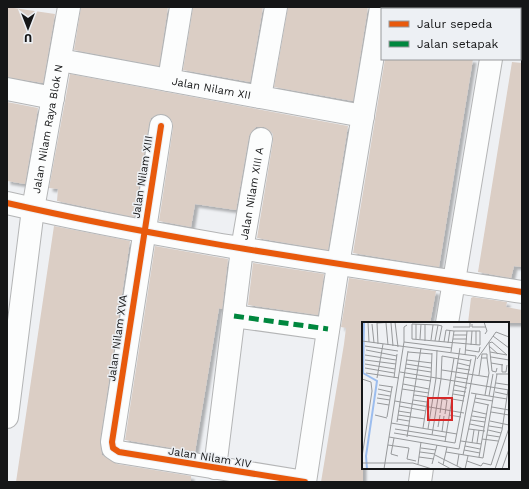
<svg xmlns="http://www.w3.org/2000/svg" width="529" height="489" viewBox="0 0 529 489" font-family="'Work Sans',sans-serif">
<defs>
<filter id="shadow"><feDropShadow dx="3.5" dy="3.5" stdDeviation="1" flood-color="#0004"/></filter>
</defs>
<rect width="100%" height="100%" fill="#eef0f3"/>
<!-- building -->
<g fill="#dbcec5" filter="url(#shadow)">
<polygon points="7,7 55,14 43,83 7,77"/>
<polygon points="81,7 168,7 159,66 74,50"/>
<polygon points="193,7 263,7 250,82 183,70"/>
<polygon points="288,7 368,7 353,101 274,87"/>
<polygon points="385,59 473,59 439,267 353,253"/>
<polygon points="512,62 522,63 522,267 514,266 511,278 478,272"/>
<polygon points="70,74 348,126 328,250 257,238 273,141 273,134 269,130 264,127 256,127 252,131 249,136 236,210 195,204 191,227 159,221 173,128 172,121 169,117 163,114 156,115 151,118 149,124 134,217 57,201 58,189 49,188"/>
<polygon points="7,102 38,108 25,184 7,181"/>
<polygon points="54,226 130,241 100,440 102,455 117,464 191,476 191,482 16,482"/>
<polygon points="155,246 228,259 222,309 219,308 195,452 125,440"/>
<polygon points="253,263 324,274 318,315 248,305"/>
<polygon points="349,278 436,291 430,323 363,323 363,482 321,482 344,344 346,328 341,327"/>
<polygon points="473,297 507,302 506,307 522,310 522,323 468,323 471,298"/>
</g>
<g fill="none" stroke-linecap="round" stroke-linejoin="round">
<defs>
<g id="minor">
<polyline points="499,9 500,7"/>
<path id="s1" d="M60 60 363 116"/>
<polyline points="169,80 181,7"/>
<polyline points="7,89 53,98"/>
<polyline points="260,97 276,7"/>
<polyline points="161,126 112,442 113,448 119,452 305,482"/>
<path d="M7 203C177 242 350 265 522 292"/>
<polyline points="234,316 328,329"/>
<polyline points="447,323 491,59"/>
<path id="s2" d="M7 417 33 209 69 7"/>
<path id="s3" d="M215 468 242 249 261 139"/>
<polyline points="305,482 338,265 381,7"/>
<polyline points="420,482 422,468"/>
</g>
</defs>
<!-- minor casing -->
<use href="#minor" stroke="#b4b5b6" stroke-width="24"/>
<!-- minor -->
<use href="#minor" stroke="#fcfdfd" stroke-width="22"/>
<!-- quiet -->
<polyline stroke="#00873e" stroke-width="5" stroke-dasharray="10 5" stroke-linecap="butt" points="234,316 328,329"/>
<defs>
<g id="cycleway">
<polyline points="161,126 112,442 113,448 119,452 305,482"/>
<path d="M7 203C177 242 350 265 522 292"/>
</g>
</defs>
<!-- cycleway casing -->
<use href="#cycleway" stroke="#edf0f4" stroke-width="8"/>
<!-- cycleway -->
<use href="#cycleway" stroke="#e8590c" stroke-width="6"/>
</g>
<g text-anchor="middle" stroke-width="3" stroke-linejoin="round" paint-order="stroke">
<!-- street labels -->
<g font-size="11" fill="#151617" stroke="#edf0f4">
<text dy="4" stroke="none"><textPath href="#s1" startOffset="154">Jalan Nilam XII</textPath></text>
<text dy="4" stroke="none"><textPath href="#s2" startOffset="291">Jalan Nilam Raya Blok N</textPath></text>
<text transform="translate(142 177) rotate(-81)" y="4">Jalan Nilam XIII</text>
<text dy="4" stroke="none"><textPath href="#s3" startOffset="277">Jalan Nilam XIII A</textPath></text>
<text transform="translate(117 338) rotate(-82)" y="4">Jalan Nilam XVA</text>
<text transform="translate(210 457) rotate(9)" y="4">Jalan Nilam XIV</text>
</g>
</g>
<!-- overview -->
<g transform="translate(362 322)">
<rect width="147" height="147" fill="#eef0f3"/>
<path fill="none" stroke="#9cbdee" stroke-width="2" d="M2 0 1 51 15 59 4 134 5 147"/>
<path fill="none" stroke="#97999b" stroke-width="1" d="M6 0 7 20M33 0 36 25M122 0 125 9 123 12M24 1 26 23M29 1 31 24M10 2 12 21M110 2V5H124M76 3 80 4 77 19M91 5H108V0M92 13H105M131 14 147 26M54 17V2M58 17 59 2M91 17H105M69 18 71 3M0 19 114 34M63 19V3M73 19 76 3 50 2V17L118 23V9H105M42 20 90 26M82 20 84 8 92 9M86 21 88 8M16 22 15 1 31 0M109 23 110 9M114 23V9M3 24 36 29M127 24 136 32M4 28 35 34M104 28 117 30 118 25M46 30 70 32M89 30 92 9H105L103 33M128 30 145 33M3 33 34 38M129 35 147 38M120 36H125L127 51 123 73M115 37 134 10 147 15M3 38 34 42M45 38 70 41M96 41 108 44M129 41 141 43M3 42 33 47M44 42 69 46M140 42V50H144L145 43M3 46 32 51M43 46 69 50M95 46 108 48M135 46 134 50 130 49 127 21 130 20 145 33M80 48 126 55M38 50 147 68M4 51 37 56M134 52H147M117 53 120 32H125V36M42 55 69 59M94 55 106 57M15 56 21 22M32 56 35 32M0 57 9 60 10 69 0 135M134 61 147 63M41 62 67 67M17 63 31 65M92 63 105 66M16 67 29 70M40 67 67 71M91 68 104 70M133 70 147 73M109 71 145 77M16 72 28 74M91 72 103 74M52 73 66 75M86 73 92 36M127 74 131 52M15 76 28 78M76 76 85 78 83 92M113 76 131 79M90 77 102 79M51 78 65 80M33 79 102 91M113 80 127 83M15 81 27 83M37 84 64 89M130 85 147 88M36 89 49 91M111 89 124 92M129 90 147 93M78 91 80 77M13 93 25 96M36 93 63 97M87 93 99 95M110 94 124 96M25 95 30 65M35 97 47 99M109 98 123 100M128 99 147 103M35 100 46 29M29 101 95 112M108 102 122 105M127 104 140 106M76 105 78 93M61 106 69 55 70 31M33 107 84 115M66 107 74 56 75 28M107 107 123 109M126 108 139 111M80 110 82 94M32 111 93 121 109 37M70 113 79 57 80 34 109 39M125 113 138 115M27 115 97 127 114 34M45 115 59 26M32 116 29 132 36 134M120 117 136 119M99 119 119 122M83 120 98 26M110 121 112 108M115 121 117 108M26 123 47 126 45 137 54 139M103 124 118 127M59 126 74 128M102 128 118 131M58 130 73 132M84 130 121 136 135 52M73 133 101 147M101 133 114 72M57 135 72 137M117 135 126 83M105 139 119 144 121 141 129 143 140 108 146 68M76 140 89 147M0 141H51L70 147M56 142 59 120M70 142 75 123M81 143 85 125M95 144 97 132M22 147 42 20V5L45 3M103 147 106 134M133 147 147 106M140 147 147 127"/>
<path fill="#d62828" fill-opacity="0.15" stroke="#d62828" stroke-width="2" d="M66 76H90V98H66Z"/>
<rect width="147" height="147" fill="none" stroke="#151617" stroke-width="2"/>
</g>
<!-- border -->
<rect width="529" height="489" fill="none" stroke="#151617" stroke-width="16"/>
<!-- legend -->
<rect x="381" y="8" width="140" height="52" fill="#edf0f4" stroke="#97999c"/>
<rect x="389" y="21" width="20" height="6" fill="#e8590c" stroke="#97999c"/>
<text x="417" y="28" font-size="12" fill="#151617">Jalur sepeda</text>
<rect x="389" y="41" width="20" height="6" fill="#00873e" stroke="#97999c"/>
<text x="417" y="48" font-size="12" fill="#151617">Jalan setapak</text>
<!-- north arrow -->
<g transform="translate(28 28) rotate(180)" stroke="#edf0f4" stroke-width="3" paint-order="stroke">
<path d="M0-3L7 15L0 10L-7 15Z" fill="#151617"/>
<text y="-6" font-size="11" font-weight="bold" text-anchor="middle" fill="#151617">U</text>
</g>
</svg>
